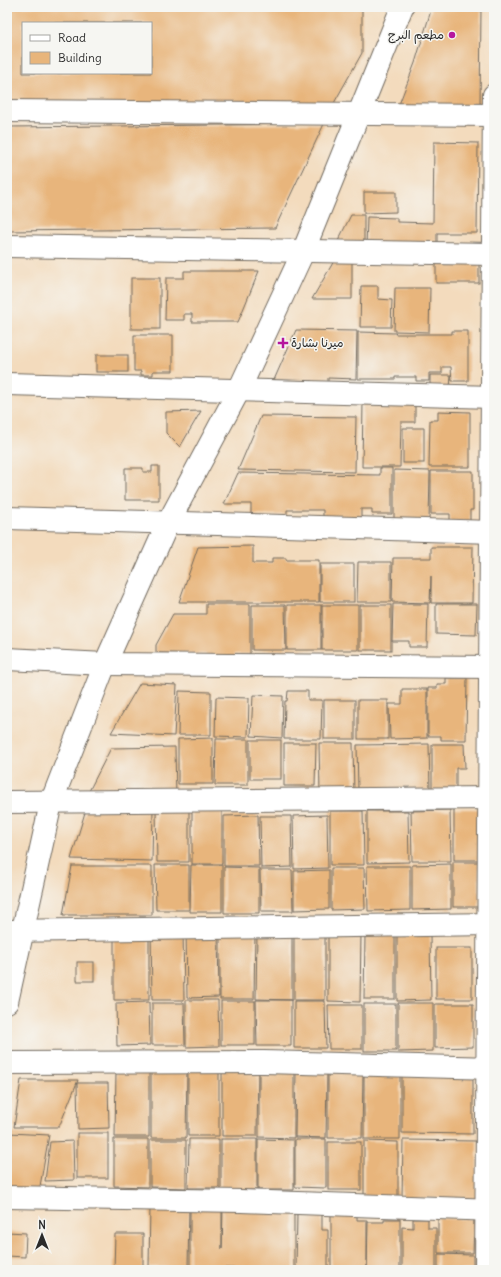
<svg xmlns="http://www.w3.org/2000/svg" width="501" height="1277" viewBox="0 0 501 1277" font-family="Delius,'Playpen Sans Arabic',sans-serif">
<rect width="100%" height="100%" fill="#f6f6f2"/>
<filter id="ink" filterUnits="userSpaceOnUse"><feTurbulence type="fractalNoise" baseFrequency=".025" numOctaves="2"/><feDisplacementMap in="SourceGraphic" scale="8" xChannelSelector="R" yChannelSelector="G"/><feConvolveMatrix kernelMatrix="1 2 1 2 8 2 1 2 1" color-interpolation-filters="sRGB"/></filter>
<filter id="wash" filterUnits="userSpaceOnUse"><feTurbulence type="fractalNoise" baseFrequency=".012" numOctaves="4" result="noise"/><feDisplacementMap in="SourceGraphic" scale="16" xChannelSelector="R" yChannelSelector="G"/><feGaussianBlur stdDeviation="0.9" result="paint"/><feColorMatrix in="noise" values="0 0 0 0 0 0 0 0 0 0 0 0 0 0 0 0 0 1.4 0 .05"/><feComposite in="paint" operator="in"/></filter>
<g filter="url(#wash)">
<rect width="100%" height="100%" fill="#f3dbbd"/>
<g id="blocks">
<!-- building -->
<g fill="#e8b57b" fill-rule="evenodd">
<path d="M7 7H362V53L334 103 7 106ZM23 23H151V73H23Z"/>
<polygon points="432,7 481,7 480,107 398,107 415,63"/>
<polygon points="324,124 275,228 7,231 7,127"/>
<polygon points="434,142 478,143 477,233 437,233 437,243 366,248 367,217 397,218 397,222 433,223"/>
<polygon points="364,192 396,192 396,212 364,213"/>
<polygon points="351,215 364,215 364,249 334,249"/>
<rect x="436" y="258" width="43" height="25"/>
<polygon points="334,261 352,261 352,299 312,299"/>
<polygon points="184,271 259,271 238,322 192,322 192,314 184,314 184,320 165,320 166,278 184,278"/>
<rect x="131" y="278" width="29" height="51"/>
<polygon points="361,286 378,286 378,299 392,300 391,327 360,327"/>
<polygon points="395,288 430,288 429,332 394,331"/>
<polygon points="296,330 357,331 356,379 328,378 328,387 312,387 312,381 274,380"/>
<polygon points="452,331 468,331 468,381 452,381 451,367 442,367 442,373 429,373 429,381 416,381 416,377 395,377 395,379 358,379 358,332 396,333 395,334 452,334"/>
<polygon points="134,335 173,335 173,371 153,371 153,375 141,375 141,371 134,371"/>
<rect x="96" y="355" width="32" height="17"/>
<polygon points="430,375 451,375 450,389 430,389"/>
<polygon points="363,401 415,401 415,422 401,422 400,467 362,467"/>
<polygon points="201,411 180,447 166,433 166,412"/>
<polygon points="438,411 470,412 470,467 429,467 430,420 438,420"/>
<polygon points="261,416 356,417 355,472 238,470"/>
<rect x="403" y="428" width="21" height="35"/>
<polygon points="152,466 159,466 159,500 125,500 125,468 143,468 143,472 152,472"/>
<polygon points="380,468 392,468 392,514 372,514 372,509 361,509 361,520 323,520 323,510 287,510 287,515 251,514 251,504 224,504 238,473 380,475"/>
<polygon points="394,470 430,471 429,522 394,521"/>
<polygon points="431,471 473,471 473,510 470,510 470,521 450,521 450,514 431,514"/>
<polygon points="253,546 253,563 272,563 272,558 286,558 286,560 319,560 319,602 179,602 198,547"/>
<polygon points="431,547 473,547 472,603 431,603 431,576 430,603 392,602 393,558 431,558"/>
<polygon points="358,562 391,562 391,602 357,602"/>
<rect x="320" y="564" width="34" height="38"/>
<polygon points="206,604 250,604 250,654 235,654 235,658 206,658 206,654 156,653 156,645 173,614 206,614"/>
<polygon points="393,604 428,604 427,647 409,647 409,641 392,641"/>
<polygon points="436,604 477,604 476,635 436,634"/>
<polygon points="252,605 285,605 286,650 252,650"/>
<rect x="287" y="605" width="34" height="45"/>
<rect x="322" y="605" width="36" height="45"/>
<rect x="360" y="605" width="31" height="45"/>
<polygon points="446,678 467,678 466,740 441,740 441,736 428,736 428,688 437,688 437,684 446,684"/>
<polygon points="140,683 177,685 174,736 111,733"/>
<polygon points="402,689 427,689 427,738 390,739 389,704 402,704"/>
<polygon points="179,691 211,692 211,735 178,735"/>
<polygon points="288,691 308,691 308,700 322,700 321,739 284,739 285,701 287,701"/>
<polygon points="253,695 283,696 282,738 251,736"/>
<polygon points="216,697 249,698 248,737 215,736"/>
<rect x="324" y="700" width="31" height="39"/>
<rect x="358" y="700" width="30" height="39"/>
<polygon points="213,738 213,784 178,784 178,739"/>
<polygon points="216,739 248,739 248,785 215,785"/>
<rect x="250" y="740" width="31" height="39"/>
<polygon points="284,743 316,743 315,786 284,786"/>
<polygon points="319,743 353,743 354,794 320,794"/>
<polygon points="429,744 430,790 358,790 357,745"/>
<polygon points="432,744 464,744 465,768 456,768 456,790 432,790"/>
<polygon points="175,747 176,798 88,793 111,748"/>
<polygon points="86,809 153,810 152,861 71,859"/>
<rect x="454" y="809" width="25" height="51"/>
<polygon points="450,810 451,861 412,861 411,811"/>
<polygon points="156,811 189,811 189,862 157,862"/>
<rect x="192" y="811" width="30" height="53"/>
<polygon points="330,811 363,811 364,865 330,865"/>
<polygon points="367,811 408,811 409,862 367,863"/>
<polygon points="258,815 259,866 224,866 224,816"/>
<polygon points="327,815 328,868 294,869 293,816"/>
<polygon points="260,816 291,816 292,867 261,868"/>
<rect x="453" y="862" width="26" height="45"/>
<polygon points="451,864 451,909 412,910 412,865"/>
<polygon points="155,865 189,865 189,910 156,910"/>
<polygon points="191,865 222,865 222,912 190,912"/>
<polygon points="72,866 152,866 152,915 63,915"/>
<polygon points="367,866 410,866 410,910 368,911"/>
<polygon points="224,867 259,868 259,913 224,913"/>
<polygon points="331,868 364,868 365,909 331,910"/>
<polygon points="260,870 292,870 293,911 261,911"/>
<polygon points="329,870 329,909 294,910 294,871"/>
<polygon points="183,928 184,1000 152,1000 151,929"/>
<rect x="114" y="929" width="35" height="71"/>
<polygon points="186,931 218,931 219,997 187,998"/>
<polygon points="220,931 255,931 254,999 220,999"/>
<polygon points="257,933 292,933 292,1000 256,999"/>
<rect x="294" y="933" width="31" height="67"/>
<polygon points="328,933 361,933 360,1002 328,1001"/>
<polygon points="397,934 430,934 431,1000 397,1001"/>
<polygon points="365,935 395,935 395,999 364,999"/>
<rect x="436" y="948" width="36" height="51"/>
<rect x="77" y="962" width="17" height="19"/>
<polygon points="186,1000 218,1000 219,1046 186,1047"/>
<polygon points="256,1000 291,1000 291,1046 257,1046"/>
<rect x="221" y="1001" width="34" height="44"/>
<polygon points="294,1001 325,1001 326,1048 294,1048"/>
<polygon points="149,1002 150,1045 117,1046 116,1003"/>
<polygon points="152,1003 184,1003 185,1045 152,1045"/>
<polygon points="398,1003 433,1003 433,1051 398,1052"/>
<rect x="364" y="1004" width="32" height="47"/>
<polygon points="435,1004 473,1004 473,1047 435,1048"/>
<polygon points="328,1005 362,1005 362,1049 329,1049"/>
<polygon points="188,1067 219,1068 219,1136 188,1136"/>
<polygon points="222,1067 258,1067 257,1136 222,1136"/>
<polygon points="151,1069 187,1069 186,1138 151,1138"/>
<polygon points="116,1070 149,1070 149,1137 115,1137"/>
<polygon points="259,1071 294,1071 294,1138 259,1137"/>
<polygon points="296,1072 327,1072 326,1138 295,1137"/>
<polygon points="328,1073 363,1073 362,1138 328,1138"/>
<polygon points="364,1075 400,1076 400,1139 364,1139"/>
<polygon points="402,1075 473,1075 473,1134 402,1133"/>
<polygon points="21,1080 78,1080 59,1127 14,1127"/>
<polygon points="77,1083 108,1083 109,1128 78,1129"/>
<polygon points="9,1133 49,1135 39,1192 7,1190 7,1142"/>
<rect x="77" y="1133" width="31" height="45"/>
<polygon points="114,1139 148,1139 148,1187 114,1186"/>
<polygon points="189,1139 219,1139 219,1188 188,1188"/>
<rect x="221" y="1139" width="36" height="51"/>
<polygon points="258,1139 294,1140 294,1190 258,1190"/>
<polygon points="295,1139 326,1139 326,1188 295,1187"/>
<polygon points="150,1140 186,1140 186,1188 150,1187"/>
<polygon points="403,1140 477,1141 477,1199 402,1198"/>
<polygon points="73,1141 74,1180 45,1181 50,1142"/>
<polygon points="364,1141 398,1142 398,1196 364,1196"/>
<rect x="328" y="1142" width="33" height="48"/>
<polygon points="150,1206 189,1206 188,1267 149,1267"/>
<polygon points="190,1206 222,1207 222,1249 223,1207 294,1211 294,1270 190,1267"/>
<polygon points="297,1213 322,1213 322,1230 328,1230 328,1270 296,1270"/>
<polygon points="331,1213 357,1213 357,1220 367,1220 367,1270 331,1270"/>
<polygon points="384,1219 400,1219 400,1270 367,1270 368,1222 384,1222"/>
<polygon points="413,1219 428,1219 428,1228 436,1228 436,1270 402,1270 402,1227 413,1228"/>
<polygon points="438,1219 474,1219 473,1253 438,1253"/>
<polygon points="7,1232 26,1233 25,1257 7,1256"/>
<polygon points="115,1234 143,1234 143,1270 114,1270"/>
<polygon points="438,1254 473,1255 473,1270 438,1270"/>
</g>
</g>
</g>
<g filter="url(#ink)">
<use href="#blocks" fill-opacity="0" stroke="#71695e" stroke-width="1"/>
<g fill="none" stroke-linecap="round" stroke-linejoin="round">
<defs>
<g id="minor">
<polyline points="7,111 494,115"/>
<polyline points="7,246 494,254"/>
<polyline points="7,384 494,397"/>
<polyline points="7,518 494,532"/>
<polyline points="7,659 105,664 494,667"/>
<polyline points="7,802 494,798"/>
<polyline points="7,931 494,924"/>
<polyline points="7,1002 51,803 105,664 168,523 239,390 303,252 402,7"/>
<polyline points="7,1063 264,1062 494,1068"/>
<polyline points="7,1197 241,1201 494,1210"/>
<polyline points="486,1270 494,95"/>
</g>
</defs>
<!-- minor casing -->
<use href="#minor" stroke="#71695e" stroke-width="24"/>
<!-- minor -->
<use href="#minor" stroke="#fff" stroke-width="22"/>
</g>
</g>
<!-- markers -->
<g fill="#b5179e" stroke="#f6f6f2" stroke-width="1.5">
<circle cx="452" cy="35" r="4"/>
<path d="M281 337h4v4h4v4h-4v4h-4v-4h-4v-4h4z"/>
</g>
<g text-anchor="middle" stroke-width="3" stroke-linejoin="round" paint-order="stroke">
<!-- poi labels -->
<g font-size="12" fill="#2b2b2b" stroke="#f6f6f2" text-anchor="end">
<text x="444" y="39">مطعم البرج</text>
<text x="291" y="347" text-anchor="start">ميرنا بشارة</text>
</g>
</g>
<!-- margin -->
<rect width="501" height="1277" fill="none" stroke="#f6f6f2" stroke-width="24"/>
<!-- legend -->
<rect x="22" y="22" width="130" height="52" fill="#f6f6f2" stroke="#a5a5a2"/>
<rect x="30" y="35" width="20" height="6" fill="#ffffff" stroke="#a5a5a2"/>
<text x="58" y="42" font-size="12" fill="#2b2b2b">Road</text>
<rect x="30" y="52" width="20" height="12" fill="#e8b57b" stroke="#a5a5a2"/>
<text x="58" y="62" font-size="12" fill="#2b2b2b">Building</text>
<!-- north arrow -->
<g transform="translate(42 1235)" stroke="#f6f6f2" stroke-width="3" paint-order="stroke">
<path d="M0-3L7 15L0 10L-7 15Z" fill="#2b2b2b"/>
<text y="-6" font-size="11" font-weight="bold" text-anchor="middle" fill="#2b2b2b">N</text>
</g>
</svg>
